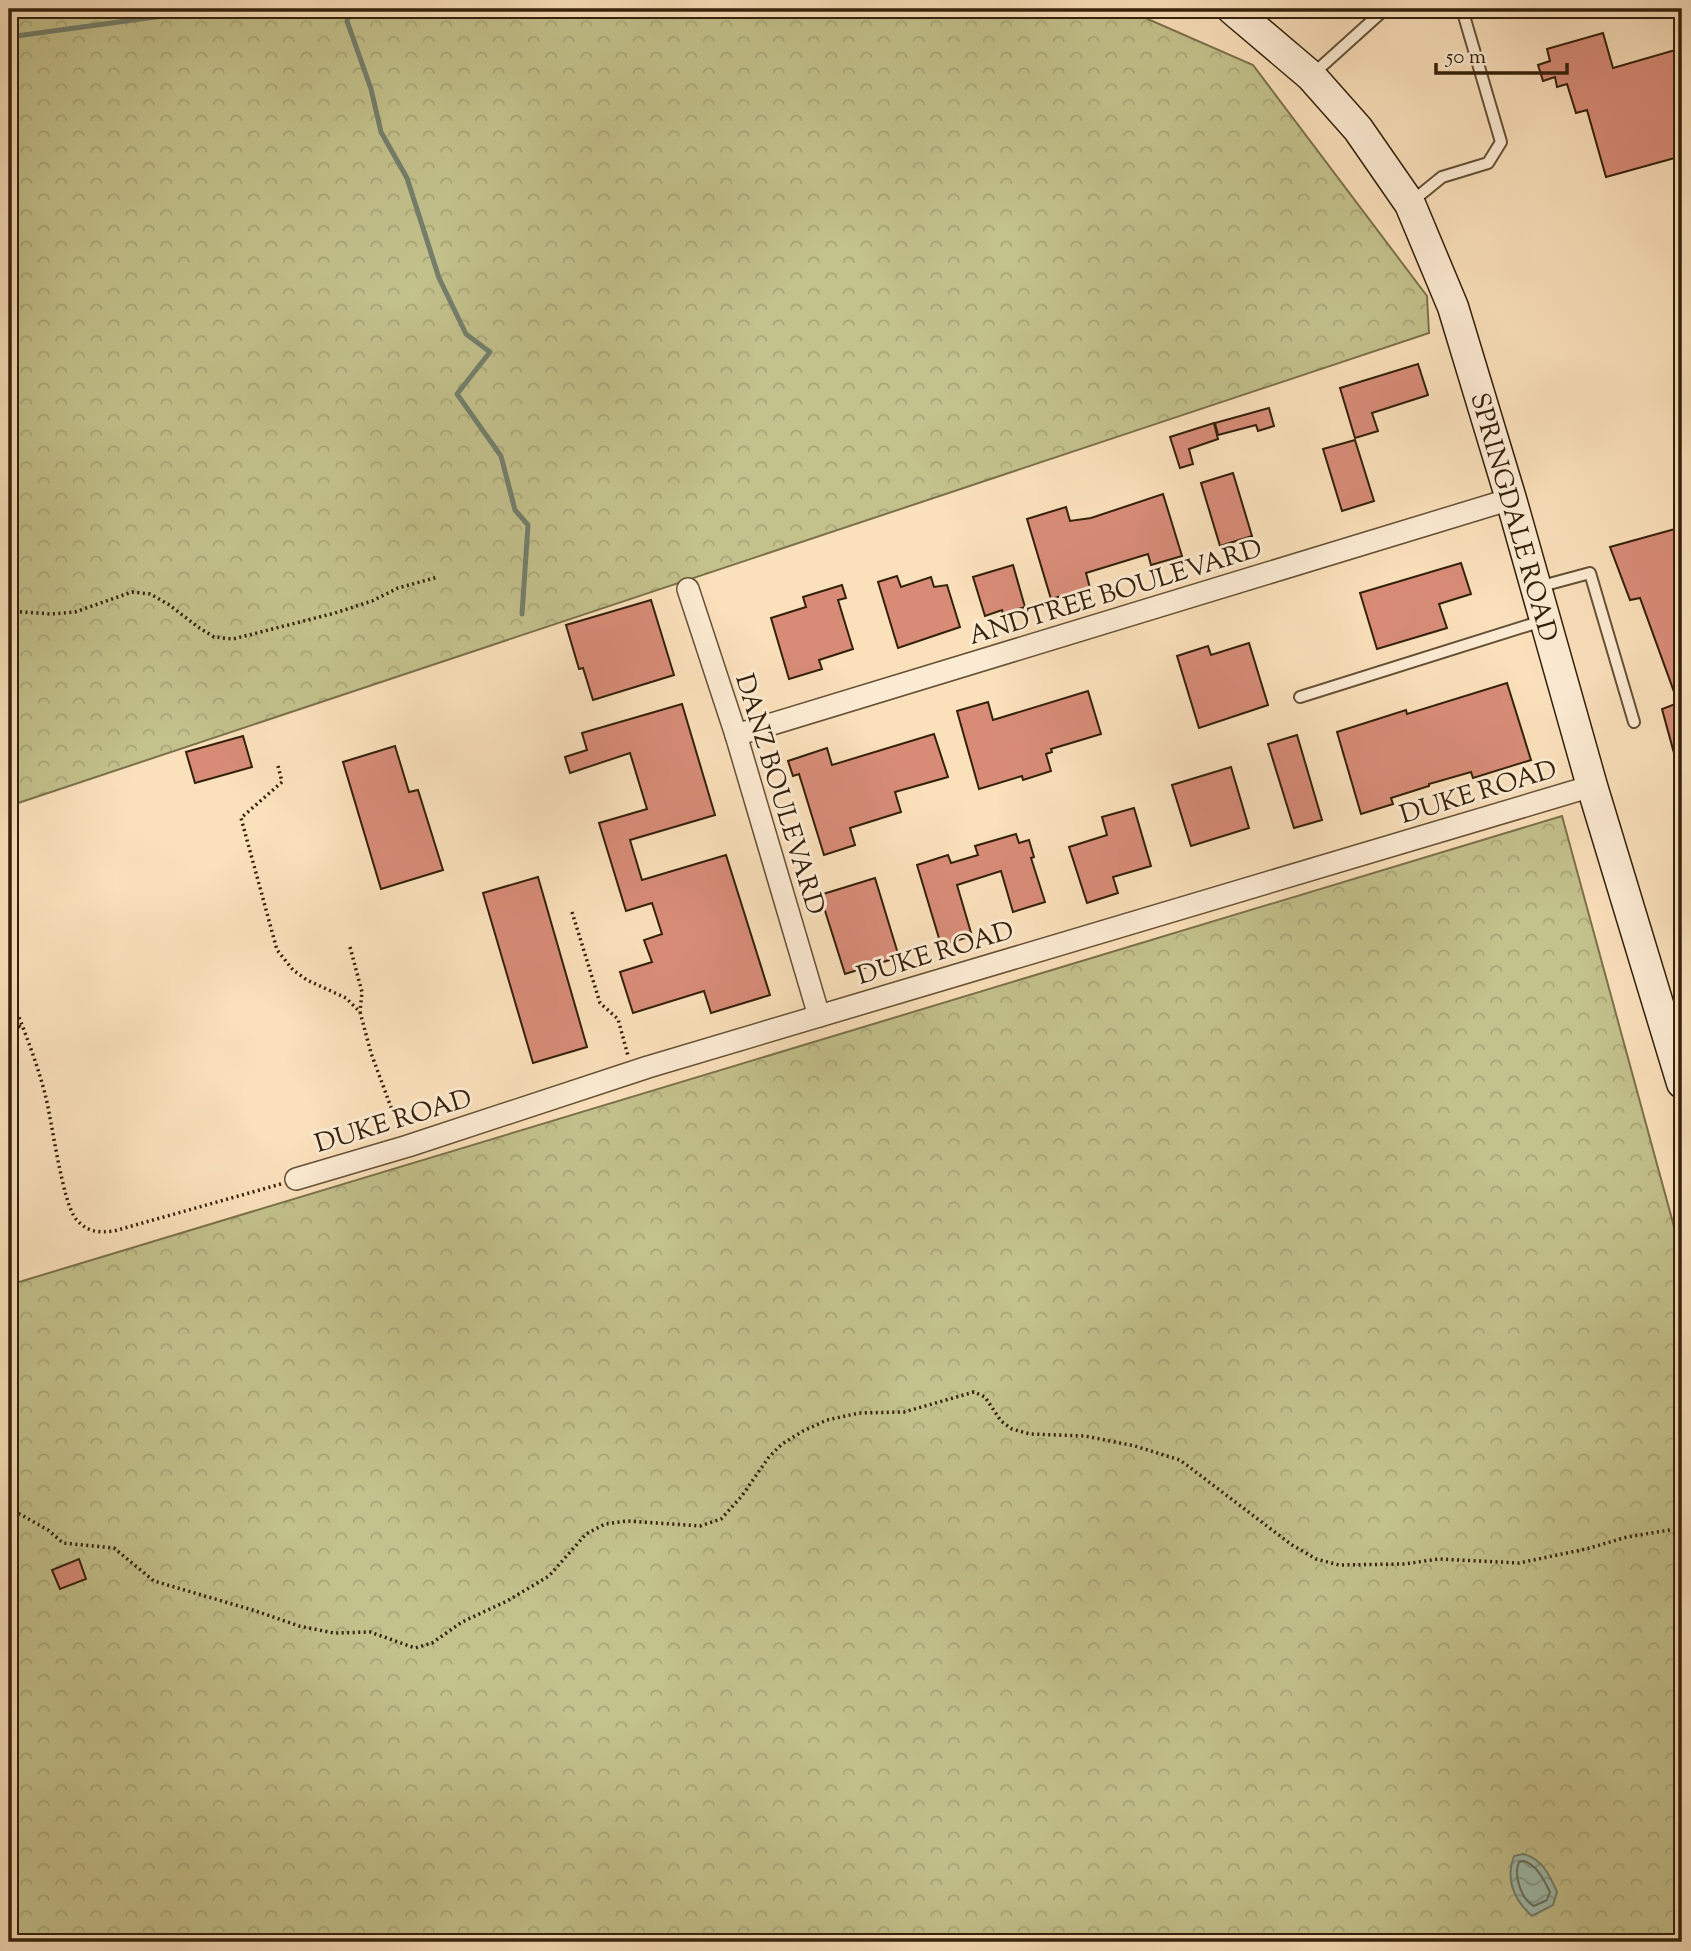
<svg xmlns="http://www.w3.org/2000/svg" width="1691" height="1951" viewBox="0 0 1691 1951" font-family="'Sorts Mill Goudy',serif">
<defs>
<pattern id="forest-crowns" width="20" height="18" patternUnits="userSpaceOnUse" patternTransform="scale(1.75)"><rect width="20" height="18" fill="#c3c18c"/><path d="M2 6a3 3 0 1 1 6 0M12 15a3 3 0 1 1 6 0" fill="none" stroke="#a8a677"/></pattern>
<pattern id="water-waves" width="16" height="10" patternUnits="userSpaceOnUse" patternTransform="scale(1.75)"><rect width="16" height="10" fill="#9ebdad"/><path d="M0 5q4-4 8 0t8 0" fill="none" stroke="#82998b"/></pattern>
</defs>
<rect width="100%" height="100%" fill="#fae0bb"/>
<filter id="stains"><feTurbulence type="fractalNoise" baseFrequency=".00286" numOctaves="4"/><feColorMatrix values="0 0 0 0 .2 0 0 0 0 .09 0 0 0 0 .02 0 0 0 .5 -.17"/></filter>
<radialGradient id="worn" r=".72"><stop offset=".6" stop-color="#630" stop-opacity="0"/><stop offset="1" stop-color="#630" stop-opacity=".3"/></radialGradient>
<!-- forest -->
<g fill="url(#forest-crowns)" stroke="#7c714b" stroke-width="2">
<polygon points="9,9 1125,9 1253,65 1427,296 1429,333 9,806"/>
<polygon points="1562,816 1682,1256 1682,1942 452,1942 451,1939 407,1942 9,1942 9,1285"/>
</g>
<!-- water -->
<path fill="url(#water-waves)" stroke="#747f6c" stroke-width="2" d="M1523 1854C1542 1858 1550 1876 1557 1892L1553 1905 1532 1916C1514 1900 1505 1879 1514 1856Z"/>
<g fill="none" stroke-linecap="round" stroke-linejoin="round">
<!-- shore -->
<path stroke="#696f5c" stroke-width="2" d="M1524 1861C1537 1865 1544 1880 1550 1892L1547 1900 1534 1906C1522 1900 1513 1876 1519 1862Z"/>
<!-- stream -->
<g stroke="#747f6c" stroke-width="5">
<polyline points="350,9 347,21 371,89 381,132 407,178 439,278 466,334 490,352 457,394 501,456 515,510 528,525 522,614"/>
<polyline points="9,37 214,9"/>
</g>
</g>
<!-- building -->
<g fill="#d88c78" stroke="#34210a" stroke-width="2">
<polygon points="1603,33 1613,68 1682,48 1682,156 1606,177 1587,110 1576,113 1567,84 1557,87 1555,77 1543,81 1538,65 1550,61 1547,49"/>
<polygon points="1418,364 1428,395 1372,413 1378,431 1355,438 1340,388"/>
<polygon points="1269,408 1274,426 1258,431 1256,425 1218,435 1215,423"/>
<polygon points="1214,423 1218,439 1189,449 1193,464 1180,468 1170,437"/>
<polygon points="1355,440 1374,501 1342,511 1323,449"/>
<polygon points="1233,473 1252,536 1220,546 1201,483"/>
<polygon points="1163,494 1182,556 1151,565 1148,554 1086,573 1090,588 1051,599 1027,519 1066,507 1070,521 1091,518"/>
<polygon points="1682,527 1682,768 1678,768 1662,709 1678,703 1640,598 1630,600 1610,547"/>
<polygon points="1461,563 1471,594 1439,604 1447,628 1377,649 1360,593"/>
<polygon points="1013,565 1025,607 1003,614 1002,610 985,616 973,577"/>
<polygon points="897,576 901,587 931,577 934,587 947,585 960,627 898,648 878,582"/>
<polygon points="842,585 846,598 838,600 853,649 819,660 822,669 789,679 771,618 806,607 803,597"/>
<polygon points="651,600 674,675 593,700 583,668 579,669 566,625"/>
<polygon points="1249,643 1268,705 1199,728 1177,656 1208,646 1211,655"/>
<polygon points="1507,683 1531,760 1473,778 1471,772 1429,784 1429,786 1391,798 1393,804 1361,814 1337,732 1406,710 1407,714"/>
<polygon points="1088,691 1101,734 1051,749 1052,752 1046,754 1051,771 1023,780 1022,776 979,789 957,711 988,702 993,720"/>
<polygon points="682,704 715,815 630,840 642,880 726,855 770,995 711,1013 704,991 633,1013 620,972 652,962 644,940 662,934 652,903 626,911 599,823 647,809 630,753 570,773 565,757 587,750 582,733"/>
<polygon points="934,734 948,777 895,792 901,812 850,828 855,845 824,855 799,774 793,776 788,761 827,748 832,765"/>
<polygon points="1297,735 1322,820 1294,828 1268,744"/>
<polygon points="243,736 252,767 195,783 186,752"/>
<polygon points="395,746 409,792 418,790 443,870 381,889 343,762"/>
<polygon points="1231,767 1249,828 1191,846 1172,785"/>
<polygon points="1134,808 1151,866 1113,877 1118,893 1087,903 1069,847 1107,835 1102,817"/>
<polygon points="1016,834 1019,843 1029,840 1034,857 1031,858 1045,902 1013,912 1001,871 957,885 972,936 941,945 917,865 948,855 951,863 978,855 975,846"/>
<polygon points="538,877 587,1047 533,1063 483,893"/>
<polygon points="875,878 899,957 845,974 820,895"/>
<polygon points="79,1559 86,1579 60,1589 52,1570"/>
</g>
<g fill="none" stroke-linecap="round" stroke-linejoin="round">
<defs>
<g id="service">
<polyline points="1313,74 1385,9"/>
<polyline points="1410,203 1442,177 1488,163 1501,142 1462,9"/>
<polyline points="1538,587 1590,573 1634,722"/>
<polyline points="1300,697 1542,621"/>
</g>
<g id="minor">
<polyline points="688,589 736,735 819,1016"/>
<polyline points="736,735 1511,499"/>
<polyline points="296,1179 408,1146 648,1067 1592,786"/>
</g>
<polyline id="secondary" points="1232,9 1311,76 1358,129 1410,204 1453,307 1511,499 1592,786 1682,1083"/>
</defs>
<!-- service casing -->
<use href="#service" stroke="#665136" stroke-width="14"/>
<!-- minor casing -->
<use href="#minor" stroke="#665136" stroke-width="24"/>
<!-- secondary casing -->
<use href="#secondary" stroke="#34210a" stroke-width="33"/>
<!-- path -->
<g stroke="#34210a" stroke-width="3.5" stroke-dasharray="2 3.5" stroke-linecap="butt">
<polyline points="9,611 51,614 75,612 132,592 150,594 168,604 198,627 214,637 233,639 335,613 372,601 398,588 438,577"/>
<polyline points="278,766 282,782 241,818 277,950 293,970 307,980 346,998 360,1012 371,1053 399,1129"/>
<polyline points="572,912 600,1003 618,1019 628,1056"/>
<polyline points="350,947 362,992 360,1012"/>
<path d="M9 992C22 1025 36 1059 45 1094 52 1120 62 1202 76 1219 87 1232 98 1233 114 1231L281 1184"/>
<polyline points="9,1022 13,1022 22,1028"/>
<polyline points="9,1508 48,1530 63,1543 114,1548 154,1581 256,1611 299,1626 334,1633 370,1632 415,1648 432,1643 462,1622 507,1601 549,1576 586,1534 605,1524 627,1521 700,1526 721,1519 741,1497 769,1457 782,1444 803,1431 827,1420 859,1413 904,1412 974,1392 985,1397 1001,1421 1012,1429 1030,1434 1085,1436 1135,1446 1180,1460 1292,1545 1316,1559 1339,1565 1404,1564 1439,1559 1519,1563 1586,1549 1627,1537 1682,1528"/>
</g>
<!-- service -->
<use href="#service" stroke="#fcebd3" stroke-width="10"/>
<!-- minor -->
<use href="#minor" stroke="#fcebd3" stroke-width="21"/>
<!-- secondary -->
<use href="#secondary" stroke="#fcebd3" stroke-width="30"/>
</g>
<g text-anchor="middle" stroke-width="6" stroke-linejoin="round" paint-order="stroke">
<!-- street labels -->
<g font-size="26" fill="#34210a" stroke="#fcebd3">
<text transform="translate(1515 517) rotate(74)" y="9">SPRINGDALE ROAD</text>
<text transform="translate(1115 591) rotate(-17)" y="9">ANDTREE BOULEVARD</text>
<text transform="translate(1478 791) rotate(-17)" y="9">DUKE ROAD</text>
<text transform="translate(781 794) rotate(73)" y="9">DANZ BOULEVARD</text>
<text transform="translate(935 952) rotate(-17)" y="9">DUKE ROAD</text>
<text transform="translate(393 1120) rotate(-17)" y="9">DUKE ROAD</text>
</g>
</g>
<!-- margin -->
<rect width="1691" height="1951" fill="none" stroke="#fae0bb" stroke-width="35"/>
<rect x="10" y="10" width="1670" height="1930" fill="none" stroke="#34210a" stroke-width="3.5"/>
<rect x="18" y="18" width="1656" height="1916" fill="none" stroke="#34210a" stroke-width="2"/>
<!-- scale -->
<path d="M1436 63v10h131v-10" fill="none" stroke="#34210a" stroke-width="3.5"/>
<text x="1446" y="63" font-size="21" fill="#34210a" stroke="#fcebd3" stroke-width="5" paint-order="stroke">50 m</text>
<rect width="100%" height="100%" filter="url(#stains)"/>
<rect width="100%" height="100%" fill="url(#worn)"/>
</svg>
